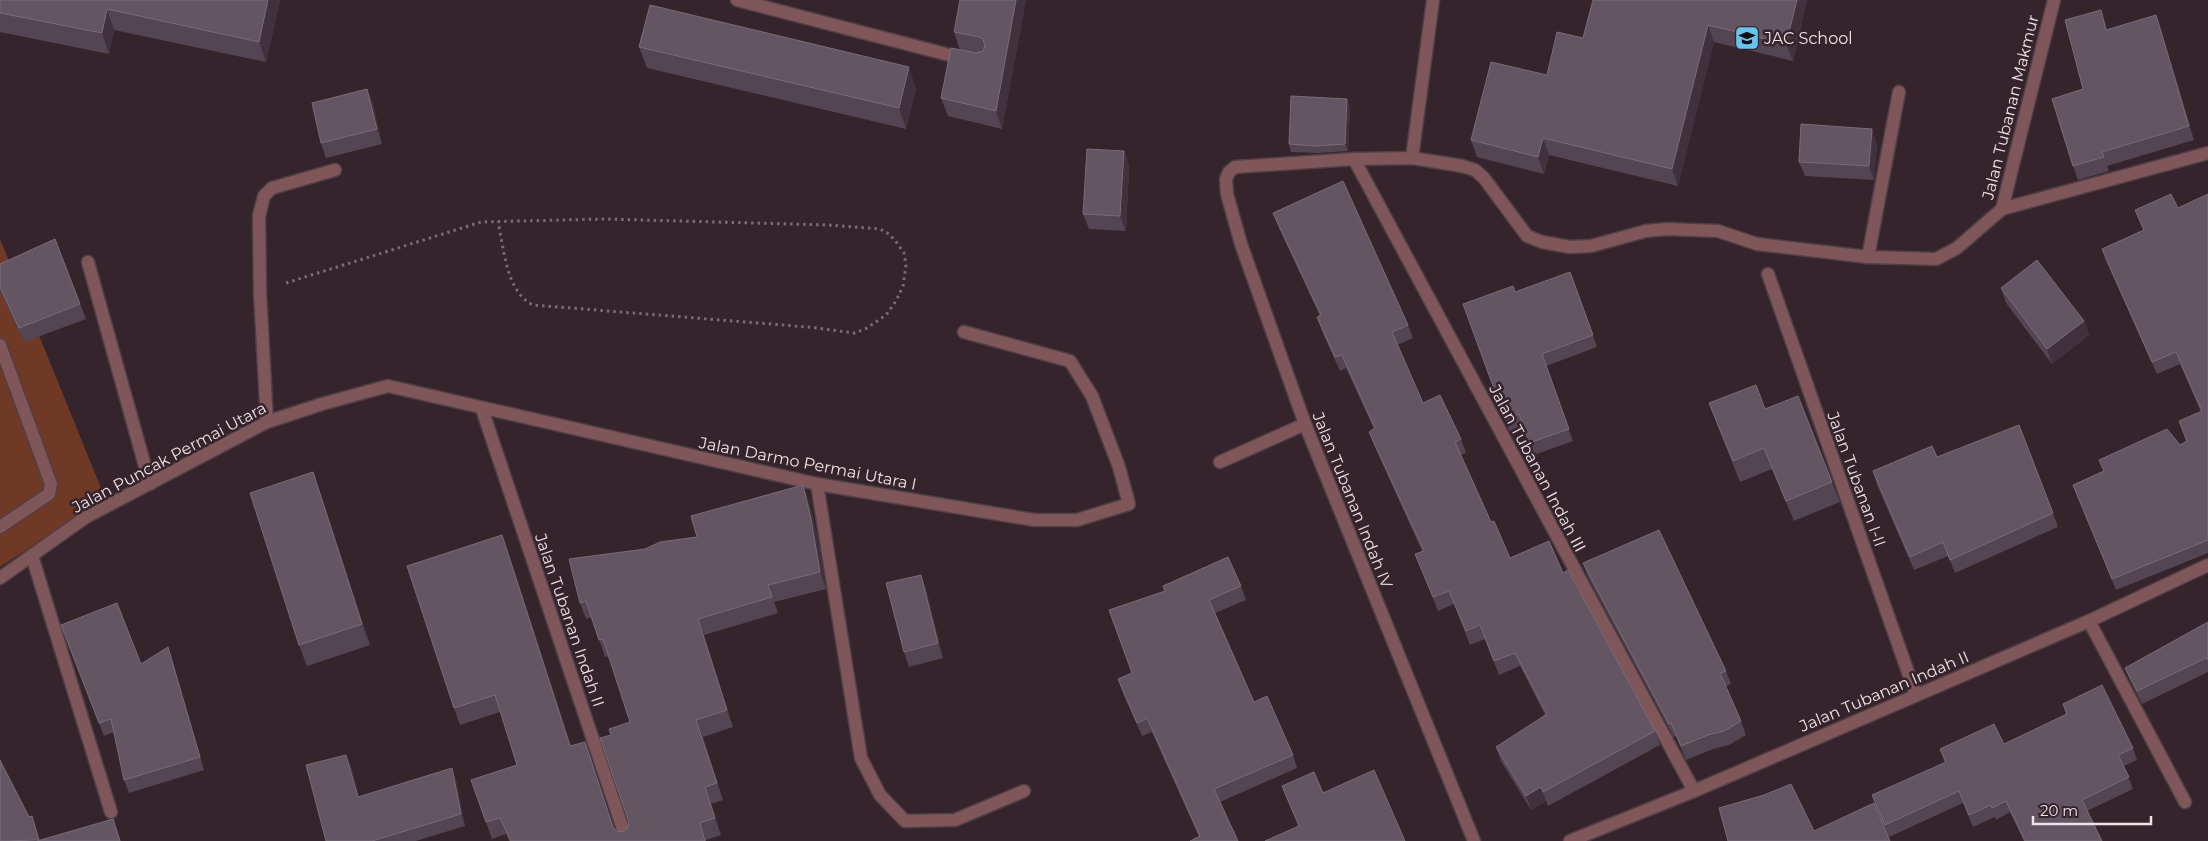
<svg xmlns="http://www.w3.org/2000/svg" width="2208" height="841" viewBox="0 0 2208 841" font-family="Montserrat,sans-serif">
<rect width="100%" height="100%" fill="#36242c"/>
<!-- green -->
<polygon fill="#703926" points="0,239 105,498 0,567"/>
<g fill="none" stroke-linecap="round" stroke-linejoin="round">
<defs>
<g id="lane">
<polyline points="1412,158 1433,0"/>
<polyline points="88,262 150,484"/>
<polyline points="0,345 51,484 49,494 0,527"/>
<polyline points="267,422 260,292 259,216 264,196 272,188 335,170"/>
</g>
<g id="street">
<polyline points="737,0 965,59"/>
<polyline points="1354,159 1694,791"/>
<polyline points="2002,209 2208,153"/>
<polyline points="1868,257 1899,92"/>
<polyline points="1768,274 1916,695"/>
<polyline points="482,409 627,841"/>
<polyline points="1220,462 1305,424"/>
<polyline points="817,484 861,758 880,795 905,821 955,820 1024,791"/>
<polyline points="32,556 111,812"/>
<polyline points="0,578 86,517 267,422 322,404 388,386 817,484 1034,520 1077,520 1129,504 1119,467 1092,396 1070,361 964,332"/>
<polyline points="2089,621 2185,802"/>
<polyline points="1474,841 1305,424 1241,244 1227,194 1226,179 1229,172 1235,167 1354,159 1412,158 1462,166 1475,170 1484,178 1527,236 1542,242 1570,247 1591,246 1646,231 1666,229 1718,231 1757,244 1868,257 1936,259 1957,248 2002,209 2054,0"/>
<polyline points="1570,841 1694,791 2089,621 2208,565"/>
</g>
</defs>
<!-- lane casing -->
<use href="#lane" stroke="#503f46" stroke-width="15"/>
<!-- street casing -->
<use href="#street" stroke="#503f46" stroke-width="15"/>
<!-- path -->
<path stroke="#7b6b72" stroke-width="3" stroke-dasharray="2.5 4" stroke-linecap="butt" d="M286 283 481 222 604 219 828 225 880 229 889 234 897 243 904 253 906 265 903 286 896 301 886 315 867 328 855 333 808 327 533 305C506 292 504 248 498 222"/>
<!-- lane -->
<use href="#lane" stroke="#7f5659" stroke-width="12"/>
<!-- street -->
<use href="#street" stroke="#7f5659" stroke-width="12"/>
</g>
<!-- wall -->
<g fill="#534552">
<polygon points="0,0 280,0 266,62 114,30 109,54 0,32"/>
<polygon points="1026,0 1002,129 948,116 941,98 960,50 954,32"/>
<polygon points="1593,0 1807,0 1793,61 1714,42 1678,186 1549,155 1544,174 1477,157 1471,140 1547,75 1583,38"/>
<polygon points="2101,10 2107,30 2156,15 2161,29 2194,140 2107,166 2109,171 2078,180 2073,166 2083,89"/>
<polygon points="639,47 916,88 906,129 647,68"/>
<polygon points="367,89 373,104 382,144 326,158 321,143"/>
<polygon points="1350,107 1348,151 1318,153 1291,152 1289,144"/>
<polygon points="1877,144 1874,180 1805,176 1799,162"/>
<polygon points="1124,151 1129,166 1126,231 1089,229 1083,214"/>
<polygon points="2208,194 2208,553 2116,590 2073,485 2104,472 2099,460 2180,445 2186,441 2179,421 2201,412 2180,364 2157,374 2106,261 2102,249 2143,230 2135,210 2178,208"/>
<polygon points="1273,213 1408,325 1413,338 1397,345 1423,403 1461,439 1466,453 1461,455 1491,522 1510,558 1563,573 1655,731 1660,745 1548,806 1546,801 1531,810 1501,761 1496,747 1545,715 1520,666 1499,675 1485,639 1470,645 1454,604 1438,611 1415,554 1422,551 1374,445 1369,432 1374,429 1346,368 1340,371 1322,331 1317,317 1320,316 1278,226"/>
<polygon points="55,239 86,319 24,342 0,290 0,264"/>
<polygon points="1570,272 1597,347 1546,366 1573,441 1534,455 1523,426 1510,432 1508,428 1463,304 1515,292"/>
<polygon points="2001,288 2084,321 2089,335 2052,364 2006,303"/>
<polygon points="1709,403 1765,409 1832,482 1840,502 1794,521 1772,469 1740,482 1717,424"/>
<polygon points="1937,457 2053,513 2058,527 1955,573 1948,556 1914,570 1877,485 1873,471"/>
<polygon points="313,472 320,492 370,645 307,666 299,645"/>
<polygon points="809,501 817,536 826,589 774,602 778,613 704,635 733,727 703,737 723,800 711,804 721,835 706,840 706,841 509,841 506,834 492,839 471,780 517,765 500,712 460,725 454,708 508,551 571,746 585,742 614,828 616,831 623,832 627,829 629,822 611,735 630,722 609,656 605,657 592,617 586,619 580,603 645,549 697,537"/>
<polygon points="1583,563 1726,671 1731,684 1726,686 1741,721 1746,735 1729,745 1713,749 1686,760 1676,736 1674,737 1588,577"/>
<polygon points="921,575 926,589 943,658 909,667 904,652"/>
<polygon points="1241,586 1246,600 1215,613 1254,702 1293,755 1297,768 1220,802 1238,841 1199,837 1152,732 1142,736 1123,693 1118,679 1132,673 1109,610"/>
<polygon points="2208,622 2208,672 2142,704 2130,680 2125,668"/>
<polygon points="66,638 141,664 168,647 172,660 204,770 129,793 124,780 114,732 104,736"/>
<polygon points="2063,704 2133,748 2137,760 2124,766 2133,789 2087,811 2102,841 2024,841 2010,812 1996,820 1995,817 1973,827 1963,803 1889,837 1876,807 1872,795 1945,763 1940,749 2004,744 2066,714"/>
<polygon points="346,755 351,766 359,797 456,780 465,826 416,841 326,841"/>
<polygon points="1282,786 1323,793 1299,826 1287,799"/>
</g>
<!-- shaded-wall -->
<g fill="#40313c">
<polygon points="268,0 280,0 266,62 259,42"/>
<polygon points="1016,0 1026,0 1002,129 996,111"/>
<polygon points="1797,0 1807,0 1793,61 1786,44"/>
<polygon points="107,9 114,30 109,54 102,33"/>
<polygon points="2101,10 2106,24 2111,44 2106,30"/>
<polygon points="2156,15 2161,29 2194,140 2189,126"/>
<polygon points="1708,25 1714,42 1678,186 1672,169"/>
<polygon points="909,67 916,88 906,129 899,108"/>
<polygon points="367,89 373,104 382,144 377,129"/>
<polygon points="1347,99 1350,107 1348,151 1345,144"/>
<polygon points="1872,129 1877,144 1874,180 1869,166"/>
<polygon points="1543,138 1549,155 1544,174 1538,157"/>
<polygon points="1124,151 1129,166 1126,231 1120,216"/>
<polygon points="2084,321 2089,335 2052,364 2047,349"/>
<polygon points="313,472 320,492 370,645 362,624"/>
<polygon points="803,485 809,501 817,536 826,589 820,572"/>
<polygon points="502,535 508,551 576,763 570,746"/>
<polygon points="921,575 926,589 943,658 938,643"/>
<polygon points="698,619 704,635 733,727 727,710"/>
<polygon points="168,647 172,660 204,770 200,757"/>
<polygon points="696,720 703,737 723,800 717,783"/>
<polygon points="346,755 351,766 362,809 358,797"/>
<polygon points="452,768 456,780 465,826 461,814"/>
<polygon points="705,787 711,804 721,835 715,818"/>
<polygon points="1541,787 1546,801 1531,810 1526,796"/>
<polygon points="113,819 121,841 120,841"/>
</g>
<!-- building -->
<g fill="#635662" stroke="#796c77">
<polygon points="0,0 268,0 259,42 107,9 102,33 0,13"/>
<polygon points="960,0 1016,0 996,111 941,98 951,48 976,53 983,51 985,46 983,39 979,37 954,32"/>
<polygon points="1593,0 1797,0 1786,44 1708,25 1672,169 1543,138 1538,157 1471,140 1491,62 1547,75 1557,32 1583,38"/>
<polygon points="650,5 909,67 899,108 639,47"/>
<polygon points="2101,10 2106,30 2156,15 2189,126 2102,152 2104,157 2073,166 2052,99 2083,89 2065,20"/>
<polygon points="367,89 377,129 321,143 312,103"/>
<polygon points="1291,96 1347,99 1345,144 1315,146 1289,144"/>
<polygon points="1801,124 1872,129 1869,166 1799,162"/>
<polygon points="1087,149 1124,151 1120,216 1083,214"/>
<polygon points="1343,181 1408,325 1392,332 1423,403 1440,395 1461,439 1455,442 1491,522 1494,521 1510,558 1549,541 1563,573 1568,570 1655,731 1543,792 1541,787 1526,796 1496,747 1547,714 1515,653 1494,661 1480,625 1466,631 1449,591 1433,597 1415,554 1424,551 1369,432 1375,428 1342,355 1335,357 1317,317 1321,315 1273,213"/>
<polygon points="2171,194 2178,208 2208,194 2208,275 2207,275 2208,279 2208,540 2112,579 2073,485 2104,471 2099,460 2167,429 2180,445 2187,441 2179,421 2202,411 2176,352 2152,362 2102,249 2144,230 2135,210"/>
<polygon points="55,239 80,304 19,328 0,287 0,264"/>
<polygon points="2037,260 2084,321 2047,349 2001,288"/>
<polygon points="1570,272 1593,335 1542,354 1569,429 1529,443 1519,414 1506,420 1504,416 1463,304 1513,286 1515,292"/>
<polygon points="1756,385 1765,409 1798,396 1832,482 1786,501 1764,448 1733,461 1709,403"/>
<polygon points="2019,425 2053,513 1950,560 1943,542 1910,557 1873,471 1932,446 1937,457"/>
<polygon points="313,472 362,624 299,645 250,493"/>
<polygon points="803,485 811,519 820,572 768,585 772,597 698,619 727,710 696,720 717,783 705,787 715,818 700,823 705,841 511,841 500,818 486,822 471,780 517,765 495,695 454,708 407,566 502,535 570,746 585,742 613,827 616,831 623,832 627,829 629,822 600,738 611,735 609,729 630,722 603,639 599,640 586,601 580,603 569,559 645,549 660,542 697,537 691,516"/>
<polygon points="1659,530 1726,671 1720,673 1741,721 1724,731 1708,735 1681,746 1671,723 1669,724 1583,563"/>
<polygon points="1228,557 1241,586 1209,600 1254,702 1267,696 1293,755 1214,789 1238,841 1190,841 1200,836 1147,718 1137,723 1118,679 1132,673 1109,610 1165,591 1163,586"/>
<polygon points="921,575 938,643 904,652 886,583"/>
<polygon points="117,603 141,664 168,647 200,757 124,780 111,719 99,723 61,625"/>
<polygon points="2208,622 2208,660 2206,658 2137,691 2125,668"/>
<polygon points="2102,685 2133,748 2118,755 2129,777 2082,800 2102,841 2025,841 2006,801 1992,808 1991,805 1969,815 1959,791 1885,825 1872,795 1946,762 1940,749 1994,724 2004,744 2067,714 2063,704"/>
<polygon points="346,755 358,797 452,768 461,814 372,841 326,841 306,765"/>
<polygon points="0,760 29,817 32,816 39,840 0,841"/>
<polygon points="1374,770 1405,841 1265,841 1299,826 1282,786 1314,772 1323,793"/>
<polygon points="1791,784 1814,831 1874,803 1890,841 1728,841 1719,808 1764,795"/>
<polygon points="113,819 120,841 37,841"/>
</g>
<!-- icons -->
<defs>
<symbol id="school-square" viewBox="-11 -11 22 22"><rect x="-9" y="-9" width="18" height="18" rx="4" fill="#66c4ef" stroke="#36242c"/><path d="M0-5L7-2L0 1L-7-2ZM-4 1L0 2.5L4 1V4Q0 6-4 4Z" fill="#111"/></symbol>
</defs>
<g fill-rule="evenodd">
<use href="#school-square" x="1733" y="24" width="28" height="28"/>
</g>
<g text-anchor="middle" stroke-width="5" stroke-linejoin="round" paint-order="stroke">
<!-- poi labels -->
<g font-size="16" fill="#eee2e7" stroke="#36242c" text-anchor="start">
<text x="1764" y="44">JAC School</text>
</g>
<!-- street labels -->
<g font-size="16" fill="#eee2e7" stroke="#36242c">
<text transform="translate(2010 107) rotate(-76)" y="6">Jalan Tubanan Makmur</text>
<text transform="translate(169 457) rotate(-28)" y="6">Jalan Puncak Permai Utara</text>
<text transform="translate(808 463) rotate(11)" y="6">Jalan Darmo Permai Utara I</text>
<text transform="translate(1538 468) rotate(62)" y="6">Jalan Tubanan Indah III</text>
<text transform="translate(1857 479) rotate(70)" y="6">Jalan Tubanan I-II</text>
<text transform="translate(1353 500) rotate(68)" y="6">Jalan Tubanan Indah IV</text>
<text transform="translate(570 620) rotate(71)" y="6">Jalan Tubanan Indah II</text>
<text transform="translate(1884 691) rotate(-23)" y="6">Jalan Tubanan Indah II</text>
</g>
</g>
<!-- scale -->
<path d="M2033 816v8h118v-8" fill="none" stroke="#eee2e7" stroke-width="2.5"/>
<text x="2040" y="816" font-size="15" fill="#eee2e7" stroke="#36242c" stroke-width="4" paint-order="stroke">20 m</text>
</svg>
